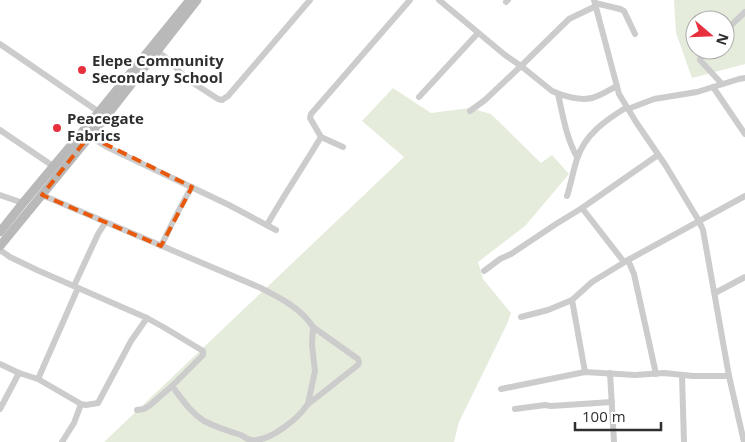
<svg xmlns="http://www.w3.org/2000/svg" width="745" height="442" viewBox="0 0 745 442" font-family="'Open Sans',sans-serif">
<rect width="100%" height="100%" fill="#fff"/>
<!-- green -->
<g fill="#e5ecdc" fill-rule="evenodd">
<path d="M674 0H745V64L692 78 676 33ZM695 20H725V50H695Z"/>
<polygon points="393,88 431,113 470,108 491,114 541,163 552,155 569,174 525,226 478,262 483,279 511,313 507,324 459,422 454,442 104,442 404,157 362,121"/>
</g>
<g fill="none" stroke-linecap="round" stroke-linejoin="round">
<!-- street -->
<g stroke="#ccc" stroke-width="6">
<polyline points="439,0 505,55 521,66 569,19 596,6"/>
<polyline points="594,0 619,94 636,122 666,166 699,221 703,230 729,376 744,442"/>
<polyline points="506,2 508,0"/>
<polyline points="595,3 620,9 624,11 635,34"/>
<polyline points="725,31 745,12"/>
<polyline points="0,44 99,112"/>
<polyline points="707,50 701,55 700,60 722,84"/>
<polyline points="157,51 173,63 178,70 187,79 218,99 222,100 228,96 310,0"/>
<polyline points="713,87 745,134"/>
<path d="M558 94C563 116 566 137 577 157"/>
<polyline points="419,97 478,33"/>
<polyline points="628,109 654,99 697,92 739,79 745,78"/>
<path d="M470 111 485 100 521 66 552 91C563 96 580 101 592 98 600 96 609 90 617 86"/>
<polyline points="0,130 53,166"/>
<polyline points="89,136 107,147 229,205 276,230"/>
<polyline points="343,147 321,137 310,118 311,114 410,0"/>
<polyline points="0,195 23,203"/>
<path d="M42 195 261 288C280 298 301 308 313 327L358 359 359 362 358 365 307 405C298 419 269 442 252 440 248 440 244 437 241 435 228 431 216 427 204 421 190 412 182 399 172 386"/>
<path d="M567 196C571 184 573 171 577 159 585 134 606 120 627 107"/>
<polyline points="582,208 624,262"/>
<path d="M267 225C284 195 303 167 321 137"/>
<path d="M161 246C171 226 180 206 192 187"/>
<polyline points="0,250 10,257 37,270 147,318 165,328 203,351 203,355 172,386 149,406 144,409 137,410"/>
<polyline points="628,260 634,274 656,374"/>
<polyline points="484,271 500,259 511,254 556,224 582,208 658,155"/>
<polyline points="74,286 98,234 105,223"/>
<polyline points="715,293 745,277"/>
<polyline points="572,300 585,372"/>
<polyline points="521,317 548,310 572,300 592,282 628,260 745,196"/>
<polyline points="0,364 19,373 38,379 81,404 86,405 98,403 131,341 147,318"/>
<polyline points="610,373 614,442"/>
<polyline points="682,375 684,442"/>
<polyline points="38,379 78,288"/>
<polyline points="501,389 585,372 635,375 664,373 693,376 729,376"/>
<polyline points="308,404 315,371 312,345 313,327"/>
<polyline points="0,409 19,373"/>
<polyline points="515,409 545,405 551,406 612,402"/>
<polyline points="62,442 74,423 81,404"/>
</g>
<!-- secondary -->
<g stroke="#b9b9b9" stroke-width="9">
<polyline points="0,232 23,203 99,112 190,0"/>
<polyline points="0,246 104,119 197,0"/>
</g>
</g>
<!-- marked area -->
<path fill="none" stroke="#e8590c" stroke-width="4" stroke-dasharray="10 6" stroke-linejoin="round" d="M89 136 192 187 161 246 42 195Z"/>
<!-- markers -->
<g fill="#e72f3e" stroke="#fff" stroke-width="2">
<circle cx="82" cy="70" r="5"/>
<circle cx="57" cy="128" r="5"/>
</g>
<g text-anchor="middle" stroke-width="5" stroke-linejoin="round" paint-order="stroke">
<!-- poi labels -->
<g font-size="15" font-weight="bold" fill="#2f2f2f" stroke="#fff" text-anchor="start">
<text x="92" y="66">Elepe Community<tspan x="92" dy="17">Secondary School</tspan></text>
<text x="67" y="124">Peacegate<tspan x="67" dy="17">Fabrics</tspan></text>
</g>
</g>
<!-- north arrow -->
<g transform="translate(710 35) rotate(109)"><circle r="24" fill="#ffffff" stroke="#acacac"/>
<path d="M0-4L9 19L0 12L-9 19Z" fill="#e72f3e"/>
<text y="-8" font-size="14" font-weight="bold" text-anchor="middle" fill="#2f2f2f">N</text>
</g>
<!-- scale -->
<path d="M575 422v8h86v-8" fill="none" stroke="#2f2f2f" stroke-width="2.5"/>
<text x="582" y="422" font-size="15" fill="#2f2f2f" stroke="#ffffff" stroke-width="4" paint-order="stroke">100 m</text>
</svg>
